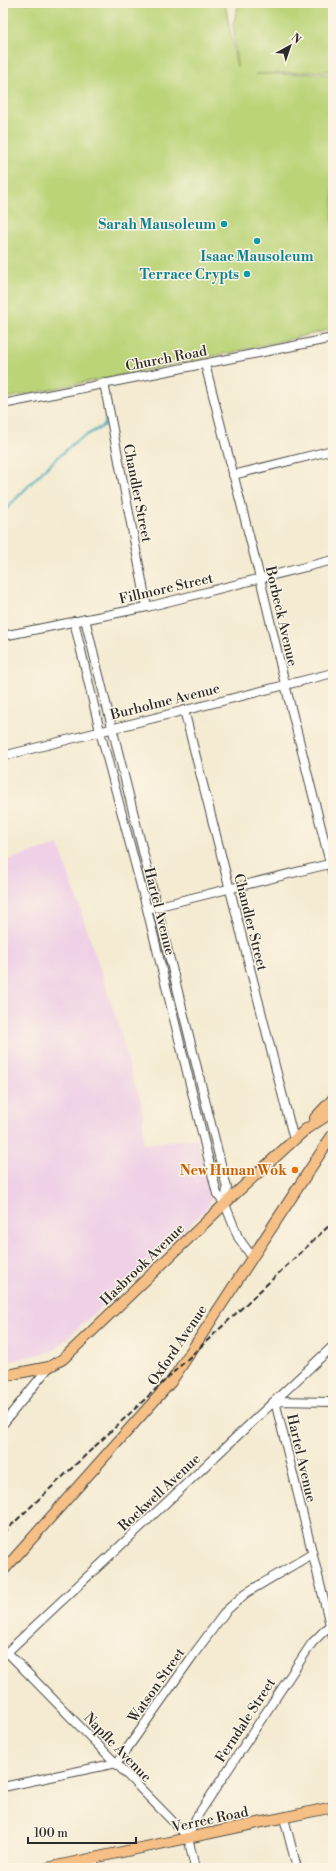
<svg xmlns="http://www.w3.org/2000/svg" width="336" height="1871" viewBox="0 0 336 1871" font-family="'Libre Bodoni',serif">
<rect width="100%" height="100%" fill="#fcf5e5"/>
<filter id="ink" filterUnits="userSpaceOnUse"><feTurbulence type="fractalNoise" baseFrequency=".025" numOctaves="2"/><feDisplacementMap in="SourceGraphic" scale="8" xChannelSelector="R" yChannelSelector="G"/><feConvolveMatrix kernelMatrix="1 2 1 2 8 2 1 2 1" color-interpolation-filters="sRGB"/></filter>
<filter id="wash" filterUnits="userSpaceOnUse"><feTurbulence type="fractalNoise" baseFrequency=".012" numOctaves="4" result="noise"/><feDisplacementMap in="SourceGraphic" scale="16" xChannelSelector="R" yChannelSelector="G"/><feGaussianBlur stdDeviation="0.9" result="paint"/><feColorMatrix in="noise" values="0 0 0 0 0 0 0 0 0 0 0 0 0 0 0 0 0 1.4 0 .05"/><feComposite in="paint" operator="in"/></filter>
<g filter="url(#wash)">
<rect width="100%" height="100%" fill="#f4ebd2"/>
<!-- built -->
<polygon fill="#efd0e6" points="59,845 121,1033 132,1077 140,1098 143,1117 143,1144 197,1138 210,1196 210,1203 204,1211 55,1350 3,1363 3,851 7,860"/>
<!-- green -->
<polygon fill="#bbd478" stroke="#738052" points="3,3 225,3 237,67 233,24 239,3 333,3 333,71 255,74 333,74 333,329 234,352 3,399"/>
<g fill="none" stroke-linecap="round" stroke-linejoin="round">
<!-- stream -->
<polyline stroke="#3dacbb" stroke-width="2" points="3,512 44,470 76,441 105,425 105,418"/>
</g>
</g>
<g filter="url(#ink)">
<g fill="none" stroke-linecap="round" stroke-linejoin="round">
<defs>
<g id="minor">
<polyline points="205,364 260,578 285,684 333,875"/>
<polyline points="104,383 147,607"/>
<polyline points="3,404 333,338"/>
<polyline points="233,475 333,450"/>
<polyline points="85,619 227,1188 225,1204"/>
<polyline points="74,621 100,731 147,909 217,1194 225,1204 238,1237 252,1257"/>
<polyline points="3,636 147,607 333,560"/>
<polyline points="184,710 294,1140"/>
<polyline points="3,756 333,673"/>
<polyline points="151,908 333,863"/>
<polyline points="333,1402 275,1401 333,1637"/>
<polyline points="3,1424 49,1367"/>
<polyline points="7,1652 188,1837 195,1868"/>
<polyline points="3,1656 333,1346"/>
<polyline points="3,1787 117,1763 194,1654 226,1611 246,1593 312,1554"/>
<polyline points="284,1818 297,1868"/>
<polyline points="188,1837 196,1818 312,1643 330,1625 333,1624"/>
<polyline points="93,1857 95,1868"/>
</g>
<g id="major">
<polyline points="315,1118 333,1099"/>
<polyline points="3,1376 49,1367 63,1359 235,1194 306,1129 333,1112"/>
<polyline points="3,1571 171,1382 333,1134"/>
<polyline points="47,1868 333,1807"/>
</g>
</defs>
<!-- minor casing -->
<use href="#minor" stroke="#494844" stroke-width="10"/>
<!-- major casing -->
<use href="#major" stroke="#494844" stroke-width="12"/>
<!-- minor -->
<use href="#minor" stroke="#fff" stroke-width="8"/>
<!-- major -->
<use href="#major" stroke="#f5bf86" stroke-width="10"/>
<!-- rail -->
<polyline stroke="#2b2b2b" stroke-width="2" stroke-dasharray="6 3" stroke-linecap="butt" points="3,1533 333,1222"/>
</g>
</g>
<!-- markers -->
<g fill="#0f9aa8" stroke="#fcf5e5" stroke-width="1.5">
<circle cx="224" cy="224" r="4"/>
<circle cx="257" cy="241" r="4"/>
<circle cx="247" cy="274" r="4"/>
</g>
<circle fill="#e8710a" stroke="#fcf5e5" stroke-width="1.5" cx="295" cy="1170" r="4"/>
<g text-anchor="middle" stroke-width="3" stroke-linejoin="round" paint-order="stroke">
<!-- culture labels -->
<g font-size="14" font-weight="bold" fill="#0d838f" stroke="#fcf5e5" text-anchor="end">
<text x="216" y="229">Sarah Mausoleum</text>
<text x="257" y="261" text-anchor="middle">Isaac Mausoleum</text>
<text x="239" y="279">Terrace Crypts</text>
</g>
<!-- street labels -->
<g font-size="14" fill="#2b2b2b" stroke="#fcf5e5">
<text transform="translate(166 358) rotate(-11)" y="5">Church Road</text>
<text transform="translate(138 493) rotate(79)" y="5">Chandler Street</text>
<text transform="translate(166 588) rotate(-13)" y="5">Fillmore Street</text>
<text transform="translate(282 616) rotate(77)" y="5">Borbeck Avenue</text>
<text transform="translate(165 701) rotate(-14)" y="5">Burholme Avenue</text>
<text transform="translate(160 911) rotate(76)" y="5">Hartel Avenue</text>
<text transform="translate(251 922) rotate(76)" y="5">Chandler Street</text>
<text transform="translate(142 1264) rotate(-44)" y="5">Hasbrook Avenue</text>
<text transform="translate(177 1345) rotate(-56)" y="5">Oxford Avenue</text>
<text transform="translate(302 1458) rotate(77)" y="5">Hartel Avenue</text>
<text transform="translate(159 1492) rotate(-43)" y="5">Rockwell Avenue</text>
<text transform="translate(156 1685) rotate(-55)" y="5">Watson Street</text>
<text transform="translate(245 1720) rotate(-57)" y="5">Ferndale Street</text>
<text transform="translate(118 1747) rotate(46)" y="5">Napfle Avenue</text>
<text transform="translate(210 1819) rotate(-12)" y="5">Verree Road</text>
</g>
<!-- food labels -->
<g font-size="14" font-weight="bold" fill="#c56008" stroke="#fcf5e5" text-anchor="end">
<text x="287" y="1175">New Hunan Wok</text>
</g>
</g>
<!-- margin -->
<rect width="336" height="1871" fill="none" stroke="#fcf5e5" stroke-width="16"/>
<!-- north arrow -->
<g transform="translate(290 46) rotate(40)" stroke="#fcf5e5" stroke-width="3" paint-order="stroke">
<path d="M0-3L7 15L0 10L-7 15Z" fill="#2b2b2b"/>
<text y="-6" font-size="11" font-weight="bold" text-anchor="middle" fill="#2b2b2b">N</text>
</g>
<!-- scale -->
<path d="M28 1837v6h108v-6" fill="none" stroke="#2b2b2b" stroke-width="2"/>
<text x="34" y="1837" font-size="12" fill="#2b2b2b" stroke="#fcf5e5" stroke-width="3" paint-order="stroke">100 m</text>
</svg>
